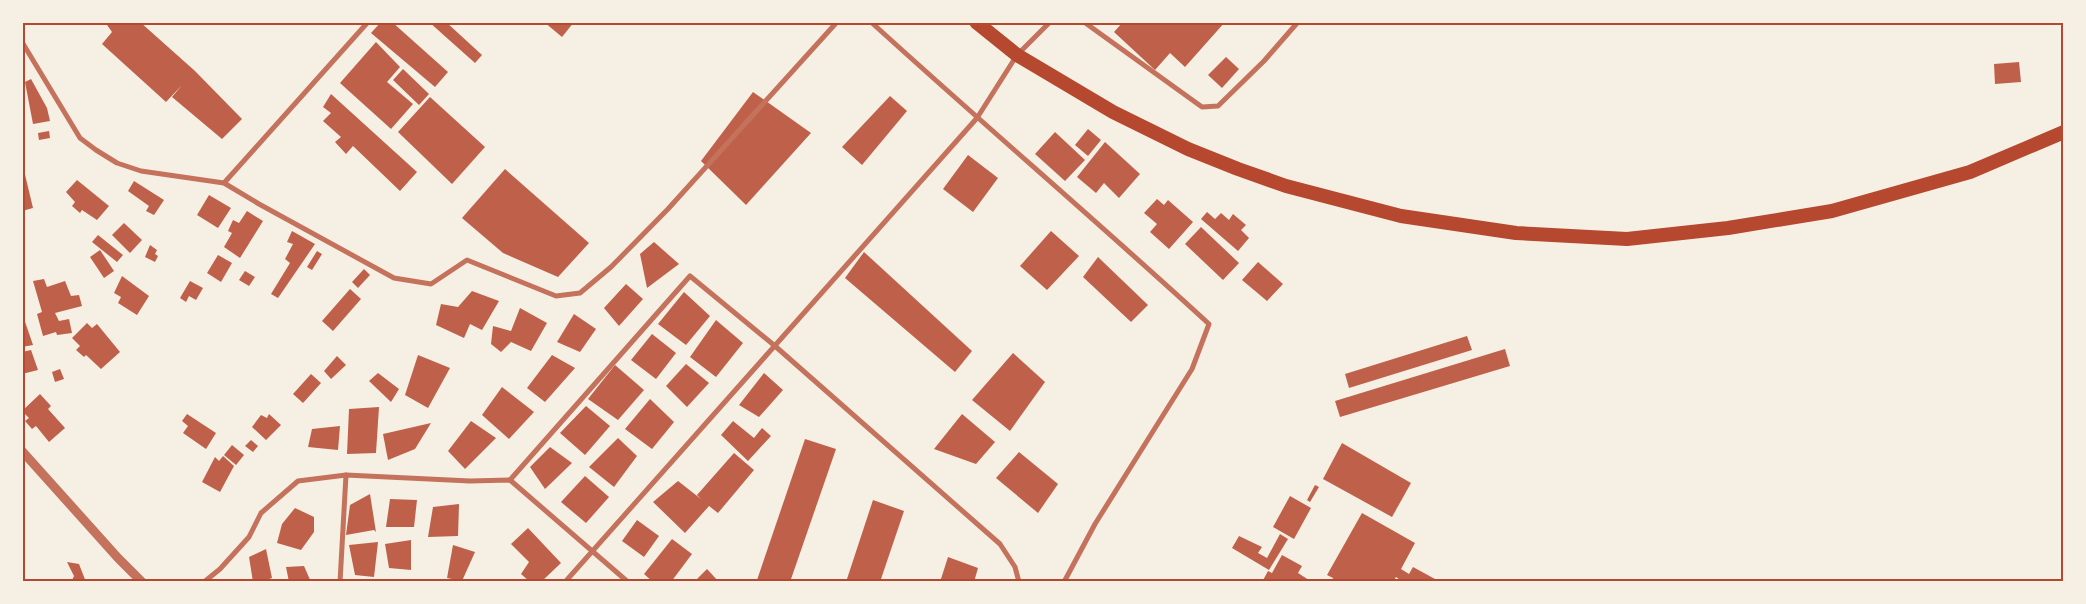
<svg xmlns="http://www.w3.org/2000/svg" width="2086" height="604" viewBox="0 0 2086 604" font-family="'Exo 2',sans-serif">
<rect width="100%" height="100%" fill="#f6efe4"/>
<!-- building -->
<g fill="#bf614a">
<polygon points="105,22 140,22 195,71 242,119 222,139 172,97 182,85 166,102 102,44 112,32"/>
<polygon points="381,22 392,22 448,72 435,87 371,33"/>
<polygon points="429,22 446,22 482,55 475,63"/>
<polygon points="544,22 574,22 562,37"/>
<polygon points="1123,22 1225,22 1185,67 1170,53 1155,70 1114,32"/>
<polygon points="376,42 400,67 387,82 413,104 391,129 340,83"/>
<polygon points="1226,57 1239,69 1222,88 1208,75"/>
<polygon points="2019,62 2021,82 1995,84 1994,64"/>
<polygon points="403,69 429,94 419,105 393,80"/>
<polygon points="31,79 47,108 50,121 33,124 25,82"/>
<polygon points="753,92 811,133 746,205 701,161"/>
<polygon points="331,94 417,172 400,191 353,146 346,154 335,142 341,137 323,121 331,113 323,107"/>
<polygon points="890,96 907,111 862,165 842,147"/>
<polygon points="430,97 485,147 452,184 398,132"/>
<polygon points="1088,129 1101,140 1088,156 1075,145"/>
<polygon points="49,131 50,138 39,140 38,133"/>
<polygon points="1055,132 1085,160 1065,181 1035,154"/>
<polygon points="1105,142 1140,174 1119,198 1104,183 1096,193 1077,177"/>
<polygon points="968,155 998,178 973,212 943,189"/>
<polygon points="22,162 33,208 22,211"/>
<polygon points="505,169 589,243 558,277 503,253 462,218"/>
<polygon points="77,180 109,206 97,220 82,210 80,213 72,206 75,202 66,192"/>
<polygon points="134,181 164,200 154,215 146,211 149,206 128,191"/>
<polygon points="209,195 231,208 218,228 197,215"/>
<polygon points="1157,199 1164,205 1168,200 1193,222 1169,249 1150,232 1157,224 1144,213"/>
<polygon points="247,211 263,221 240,258 224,247 232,233 228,231 233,220 239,223"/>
<polygon points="1207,212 1215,219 1221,213 1229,220 1233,214 1246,225 1241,230 1249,238 1238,251 1201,219"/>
<polygon points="124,223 142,240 130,253 112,235"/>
<polygon points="1201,227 1239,263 1223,280 1185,244"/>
<polygon points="292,231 315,244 278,298 271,294 290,263 285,259 293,244 287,242"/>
<polygon points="1051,231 1079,256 1047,290 1020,266"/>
<polygon points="98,235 123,255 117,262 92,242"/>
<polygon points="654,242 679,264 647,288 640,254"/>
<polygon points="150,245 157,250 155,254 158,256 155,262 145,257"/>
<polygon points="100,250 114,271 104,278 90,257"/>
<polygon points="317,251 322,254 312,270 307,267"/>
<polygon points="864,252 972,351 955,372 845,278"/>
<polygon points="218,255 232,263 221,282 207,273"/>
<polygon points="1098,257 1148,305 1131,322 1083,277"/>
<polygon points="1258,262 1283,284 1267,301 1242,280"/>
<polygon points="364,269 370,275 358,288 352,282"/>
<polygon points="245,271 255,277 249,286 239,280"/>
<polygon points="122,276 149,296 137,315 118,303 121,297 114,293"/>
<polygon points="44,279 47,287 65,281 71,296 79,295 82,306 55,313 59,321 69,319 72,333 57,335 56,332 43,336 37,314 42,312 33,281"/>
<polygon points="190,281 203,288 196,300 189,296 186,302 180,298"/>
<polygon points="626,284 643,299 619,326 604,308"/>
<polygon points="350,289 361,299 333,331 322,321"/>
<polygon points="472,291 499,301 482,330 470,324 464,338 436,325 441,304 458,307"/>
<polygon points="684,292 710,316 686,345 658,324"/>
<polygon points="520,308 547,323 531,351 511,342 501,352 491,344 493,326 511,331"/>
<polygon points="22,313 33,345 22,347"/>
<polygon points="574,314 596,329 580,352 557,342"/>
<polygon points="716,320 743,343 716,377 690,357"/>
<polygon points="87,323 92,328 97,324 120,352 101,369 86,355 84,357 76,350 80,346 72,338"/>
<polygon points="652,334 676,353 656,379 631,360"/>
<polygon points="1467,336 1472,350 1349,388 1345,374"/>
<polygon points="1505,349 1510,366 1340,417 1335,401"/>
<polygon points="31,350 38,370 22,374 22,352"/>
<polygon points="1013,353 1045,382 1010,431 972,400"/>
<polygon points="418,355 450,368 428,408 405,395"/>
<polygon points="552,355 575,368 545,402 527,388"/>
<polygon points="337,356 346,365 331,379 324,371"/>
<polygon points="686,364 709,383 687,407 666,386"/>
<polygon points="615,365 644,390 618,420 588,399"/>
<polygon points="60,369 64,379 55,382 52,372"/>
<polygon points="378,373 399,389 391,402 369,381"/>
<polygon points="764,373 783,390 759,417 739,405"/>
<polygon points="311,374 321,383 303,403 293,394"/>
<polygon points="502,387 534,412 509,439 482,415"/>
<polygon points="40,394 51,406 48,409 65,428 49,442 36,426 32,429 25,421 29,418 22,411"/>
<polygon points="650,399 674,422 652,449 625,429"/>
<polygon points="586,406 610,426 585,455 560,433"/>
<polygon points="379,407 376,453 347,454 349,409"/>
<polygon points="187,414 216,433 206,449 183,433 188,426 182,421"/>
<polygon points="269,414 281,425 266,440 252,427 261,415 267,418"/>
<polygon points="962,414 995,442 976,464 934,449"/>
<polygon points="471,421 496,438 465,469 448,451"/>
<polygon points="733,421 754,438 762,428 771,436 748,461 721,435"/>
<polygon points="431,423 415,449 388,460 383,434"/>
<polygon points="340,426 338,450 308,447 312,429"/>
<polygon points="618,438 637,456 614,487 589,467"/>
<polygon points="805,439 836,449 790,582 762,582 757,580"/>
<polygon points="251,440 258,446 253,452 245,446"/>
<polygon points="1342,443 1411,483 1392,517 1323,479"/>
<polygon points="232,445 244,455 236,465 224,455"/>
<polygon points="550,447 572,463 545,489 530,467"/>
<polygon points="1019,452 1058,484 1038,513 996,478"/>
<polygon points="734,453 754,470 718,513 709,506 685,533 653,502 678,481 701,499 697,495"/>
<polygon points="223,456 234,466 220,492 202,482 215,457 219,461"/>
<polygon points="585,476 609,497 586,523 561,502"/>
<polygon points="1315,485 1319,487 1310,502 1307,500"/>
<polygon points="370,494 376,532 374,530 346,535 350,505"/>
<polygon points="1290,496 1311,508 1294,539 1273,527"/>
<polygon points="390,499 417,500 414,527 386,527"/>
<polygon points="873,500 904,511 880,582 846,582"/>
<polygon points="459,504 458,536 428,537 433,507"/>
<polygon points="295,508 314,517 314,532 301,550 277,543 282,524"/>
<polygon points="1362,513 1415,543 1401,569 1409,574 1413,567 1435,579 1433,582 1403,582 1396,577 1393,582 1332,582 1333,578 1327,575"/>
<polygon points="637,520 659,536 644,557 622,541"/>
<polygon points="528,528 561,563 541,582 530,582 521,574 529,562 511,544"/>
<polygon points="1280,534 1288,539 1269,570 1232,548 1239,536 1262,547 1258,553 1267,558"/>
<polygon points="672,539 692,554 671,582 653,582 644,574"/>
<polygon points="411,540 411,570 389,568 385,544"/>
<polygon points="378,542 374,577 355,575 349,545"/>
<polygon points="453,545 475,552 462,581 447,578"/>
<polygon points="266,549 272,578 261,582 253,582 249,557"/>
<polygon points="1282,555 1302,566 1298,573 1312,582 1262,582 1268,571 1272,573"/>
<polygon points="948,557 978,568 974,582 940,582"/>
<polygon points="67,562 79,564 86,582 71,582 74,576"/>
<polygon points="304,566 311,582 289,582 286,567"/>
<polygon points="707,569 719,582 694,582"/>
</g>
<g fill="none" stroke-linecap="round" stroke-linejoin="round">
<!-- minor -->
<g stroke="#c5725c" stroke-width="5">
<path d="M871 22C983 124 1098 222 1209 324L1192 369 1095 524 1064 582"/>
<polyline points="1084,22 1202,107 1218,106 1264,61 1298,22"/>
<polyline points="22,42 80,138 96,150 117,163 141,171 224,183 259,204 394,278 431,284 467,260 556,296 580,293 611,267 668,209 837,22"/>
<polyline points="224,183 368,22"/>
<polyline points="510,480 690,276 775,346 1000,544 1015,567 1019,582"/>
<polyline points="204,582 220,569 249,537 261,513 298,481 346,475 470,481 510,480 628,582"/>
<polyline points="340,582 346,475"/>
<polyline points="565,582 977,118 1017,55 1050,22"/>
</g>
<!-- tertiary -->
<polyline stroke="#c5725c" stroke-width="9" points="22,451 118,558 142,582"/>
<!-- trunk -->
<polyline stroke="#b5482f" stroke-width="14" points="976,22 1017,55 1113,112 1188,149 1238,169 1286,186 1401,216 1516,233 1627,239 1728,228 1832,211 1970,172 2064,132"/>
</g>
<!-- border -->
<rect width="2086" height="604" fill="none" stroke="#f6efe4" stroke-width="48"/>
<rect x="24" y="24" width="2038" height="556" fill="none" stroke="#b5482f" stroke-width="2"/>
</svg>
